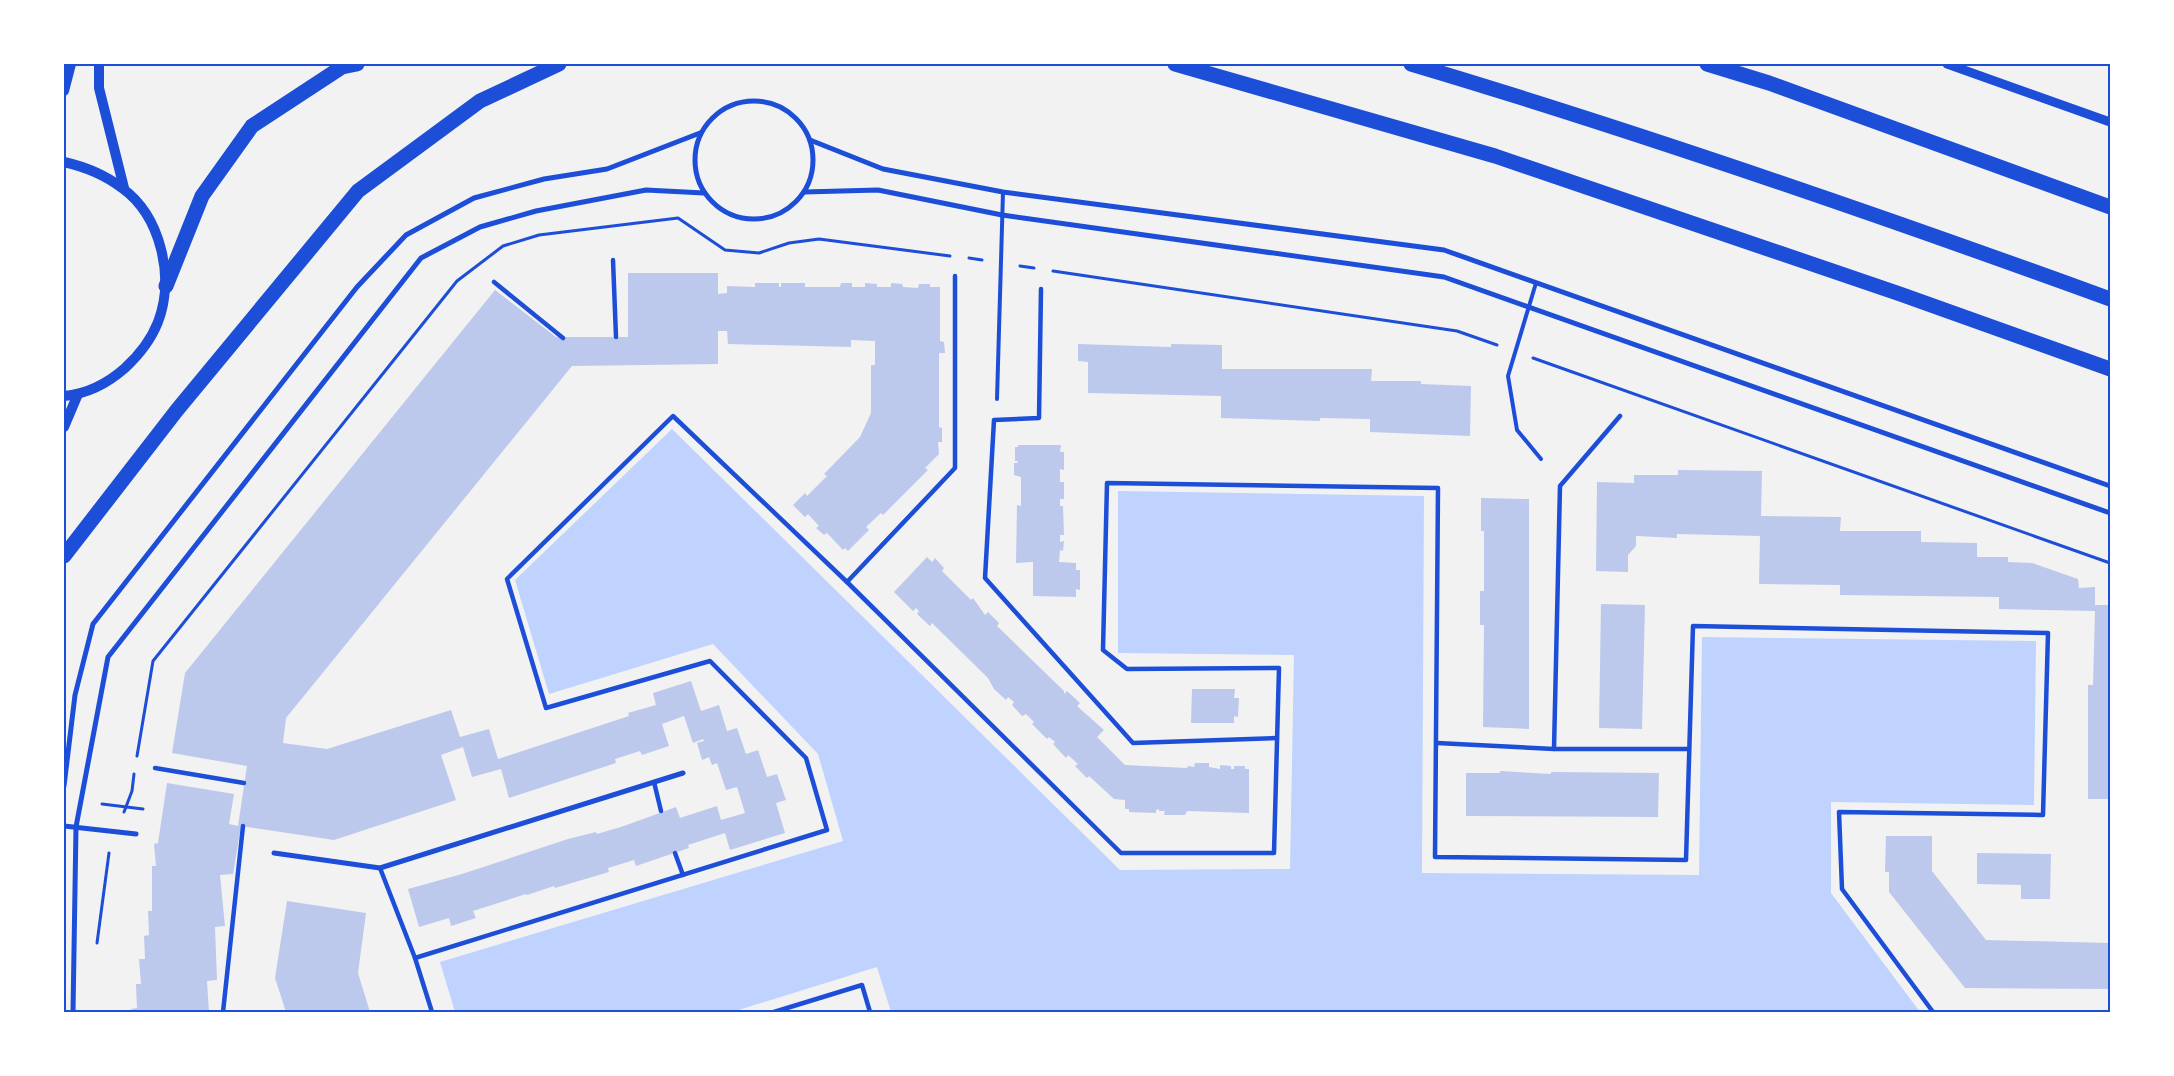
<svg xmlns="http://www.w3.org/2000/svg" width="2174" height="1076" viewBox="0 0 2174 1076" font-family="Figtree,sans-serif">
<rect width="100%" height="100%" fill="#f2f2f2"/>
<!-- water -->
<polygon fill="#bfd3fe" points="672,429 1120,870 1290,869 1294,655 1118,653 1118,491 1424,496 1422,873 1699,875 1702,637 2036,641 2034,805 1831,802 1831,893 1920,1012 891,1012 877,967 732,1012 455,1012 440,962 843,841 818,754 713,644 549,694 515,580"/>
<!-- building -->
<g fill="#bdc9ec">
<polygon points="628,273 718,273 718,294 727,293 727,286 755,287 755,283 779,283 779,287 781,287 781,283 805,283 805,287 840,287 841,283 852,283 852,287 865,287 865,283 877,284 877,287 891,287 891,283 902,284 903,287 918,288 919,284 930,284 930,287 940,287 940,341 944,342 945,353 939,353 939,427 942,428 942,442 938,442 939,454 925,468 928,470 883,515 881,513 866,527 869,530 848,551 845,548 843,550 827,533 824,535 816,528 819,526 808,514 805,517 793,505 805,493 807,496 827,476 824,474 860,437 871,413 871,365 875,365 875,341 851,340 851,347 728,344 727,331 718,331 718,364 572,366 286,718 283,743 327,749 451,710 460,737 489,729 498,759 629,716 628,713 656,705 653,693 691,681 701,711 719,705 727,731 737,728 746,754 758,750 767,777 777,774 786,800 776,803 785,833 730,850 725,833 688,845 689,848 636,866 634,860 608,868 609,872 555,888 554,886 527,895 526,894 473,911 476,918 451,926 449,918 419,927 408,889 462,874 568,839 596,832 597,834 624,826 676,807 680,818 717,806 721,820 745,813 737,787 726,790 717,763 712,765 709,757 702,760 697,743 704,741 703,739 693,743 684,716 662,724 669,746 642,755 640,751 615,759 616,763 509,798 501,769 472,777 463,747 441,755 456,800 334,840 241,826 233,874 220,875 225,926 215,927 217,980 207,981 209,1012 132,1012 131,1009 137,1008 136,984 141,984 139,959 145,959 144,936 149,935 148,911 152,911 152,866 156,866 154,844 158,843 167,783 234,794 229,824 238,826 247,766 172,753 185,673 495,290 556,337 628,337"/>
<polygon points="1078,344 1171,347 1171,344 1222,345 1222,369 1372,369 1371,381 1421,381 1421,384 1471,386 1470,436 1370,432 1370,419 1320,418 1320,421 1221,418 1221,396 1088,393 1088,362 1078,361"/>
<polygon points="1018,445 1061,445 1060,452 1064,452 1064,470 1060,469 1060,482 1064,482 1064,499 1060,499 1060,506 1063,506 1064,535 1060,535 1060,542 1064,541 1063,551 1060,550 1059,562 1076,563 1076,570 1080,570 1080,590 1076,589 1076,597 1033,596 1033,562 1016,563 1017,505 1021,506 1021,477 1014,475 1014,463 1017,463 1018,461 1015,461 1015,447 1018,447"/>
<polygon points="1678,470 1762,471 1761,516 1841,517 1840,531 1921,531 1921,542 1977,543 1977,557 2008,557 2008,562 2032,563 2078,579 2079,588 2095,587 2095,605 2110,605 2110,799 2088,799 2088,685 2093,685 2095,611 1999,609 1999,597 1840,595 1840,585 1759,584 1760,536 1677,534 1677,538 1636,536 1636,546 1628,555 1628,572 1596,571 1597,482 1634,483 1634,475 1678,475"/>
<polygon points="1481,498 1529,499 1529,729 1483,727 1484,625 1480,625 1480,591 1484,591 1484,531 1481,531"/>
<polygon points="927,557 932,562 935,558 944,568 942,571 971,600 973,598 985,615 988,612 999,623 997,626 1064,691 1064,694 1067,691 1080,703 1077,706 1104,730 1097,737 1125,765 1187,768 1188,766 1194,767 1195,763 1209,763 1209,767 1220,769 1220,765 1231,766 1231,769 1234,769 1234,766 1245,766 1245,769 1249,769 1249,813 1187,811 1185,815 1164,815 1165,811 1159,811 1159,809 1156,810 1156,813 1129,812 1129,809 1125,809 1125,800 1114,799 1089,776 1087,778 1075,766 1078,764 1068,755 1066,758 1053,744 1055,742 1049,737 1047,739 1032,724 1034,722 1026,714 1022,716 1012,705 1014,702 1008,697 1006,700 994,689 988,678 932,623 930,626 917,614 919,611 916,608 913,611 894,592"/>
<polygon points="1601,604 1645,605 1642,729 1599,728"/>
<polygon points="1192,689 1235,689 1234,698 1239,698 1238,717 1234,716 1234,723 1191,723"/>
<polygon points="1500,771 1551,774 1551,772 1659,773 1658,817 1466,816 1466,773 1500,773"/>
<polygon points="1886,836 1932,836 1932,871 1986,940 2110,943 2110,989 1965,988 1889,892 1889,872 1885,872"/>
<polygon points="1977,853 2051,854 2050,899 2021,899 2021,885 1977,884"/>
<polygon points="287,901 366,913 358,973 370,1012 286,1012 275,978"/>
</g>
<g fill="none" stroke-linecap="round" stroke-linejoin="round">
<!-- path -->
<g stroke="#1d4ed8" stroke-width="3">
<polyline points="969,258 982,260"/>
<polyline points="1020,266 1034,268"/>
<polyline points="1053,271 1457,331 1497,345"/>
<polyline points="1533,358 2110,563"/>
<polyline points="137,756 153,661 457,281 503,246 539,235 678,218 725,250 759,253 789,243 819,239 950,256"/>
<polyline points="102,804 143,809"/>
<polyline points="124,812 132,791 134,774"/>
<polyline points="97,943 109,853"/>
</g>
<!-- service -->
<g stroke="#1d4ed8" stroke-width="4">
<polyline points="1536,283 1508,376 1517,430 1541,459"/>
<polyline points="997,399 1003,192"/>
</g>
<!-- pedestrian -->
<g stroke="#1d4ed8" stroke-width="4.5">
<polyline points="613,260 616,337"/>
<polyline points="494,282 563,338"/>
<polyline points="1041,289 1039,418 994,420 985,578 1133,743 1277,738"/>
<polyline points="847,582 955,468 955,276"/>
<polyline points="1437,743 1554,749 1689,749"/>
<polyline points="1554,749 1560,486 1620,416"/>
<polyline points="155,768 244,783"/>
<polyline points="654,782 661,811"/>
<polyline points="675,853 683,875"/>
<polyline points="380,868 415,958"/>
<polyline points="223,1012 243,826"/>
<polyline points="432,1012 415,958 827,830 806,758 710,661 546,708 507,579 673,416 847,582 1121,853 1274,853 1279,668 1127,669 1103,650 1107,483 1438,488 1435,857 1686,860 1693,626 2048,633 2043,815 1839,812 1842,889 1933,1012"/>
<polyline points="774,1012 862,985 870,1012"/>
</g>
<!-- minor -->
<g stroke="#1d4ed8" stroke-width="5">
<circle cx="754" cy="160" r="59"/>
<polyline points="810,140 883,169 1003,192 1444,250 2110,486"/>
<polyline points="804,192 878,190 1002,215 1444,277 2110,513"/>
<polyline points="64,786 75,695 93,624 357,287 406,235 474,198 544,179 607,169 700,133"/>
<polyline points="64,826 136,834"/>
<polyline points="274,853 380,868 683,773"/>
<polyline points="73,1012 76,827 108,657 421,258 480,227 536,211 646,190 704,193"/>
</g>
<!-- tertiary -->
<polyline stroke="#1d4ed8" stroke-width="9" points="1947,64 2110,122"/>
<!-- secondary -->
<g stroke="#1d4ed8" stroke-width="10">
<polyline points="99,64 99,88 124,188"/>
<polyline points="64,91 71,64"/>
<path d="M64 162C86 167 104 174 122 188 161 216 175 278 158 322 151 340 139 355 125 368 108 383 87 394 64 396"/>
<polyline points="64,427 78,394"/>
</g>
<!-- motorway -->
<g stroke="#1d4ed8" stroke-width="15">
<polyline points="1175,64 1495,156 1900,294 2110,369"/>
<path d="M1411 64C1646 134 1879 215 2110 299"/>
<polyline points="1707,64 1769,83 2110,207"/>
<polyline points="166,286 202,196 252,126 342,67 357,64"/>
<polyline points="64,556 177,410 358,191 480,101 559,64"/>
</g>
</g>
<!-- border -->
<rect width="2174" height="1076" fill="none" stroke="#ffffff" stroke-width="130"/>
<rect x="65" y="65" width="2044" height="946" fill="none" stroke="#1d4ed8" stroke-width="2"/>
</svg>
